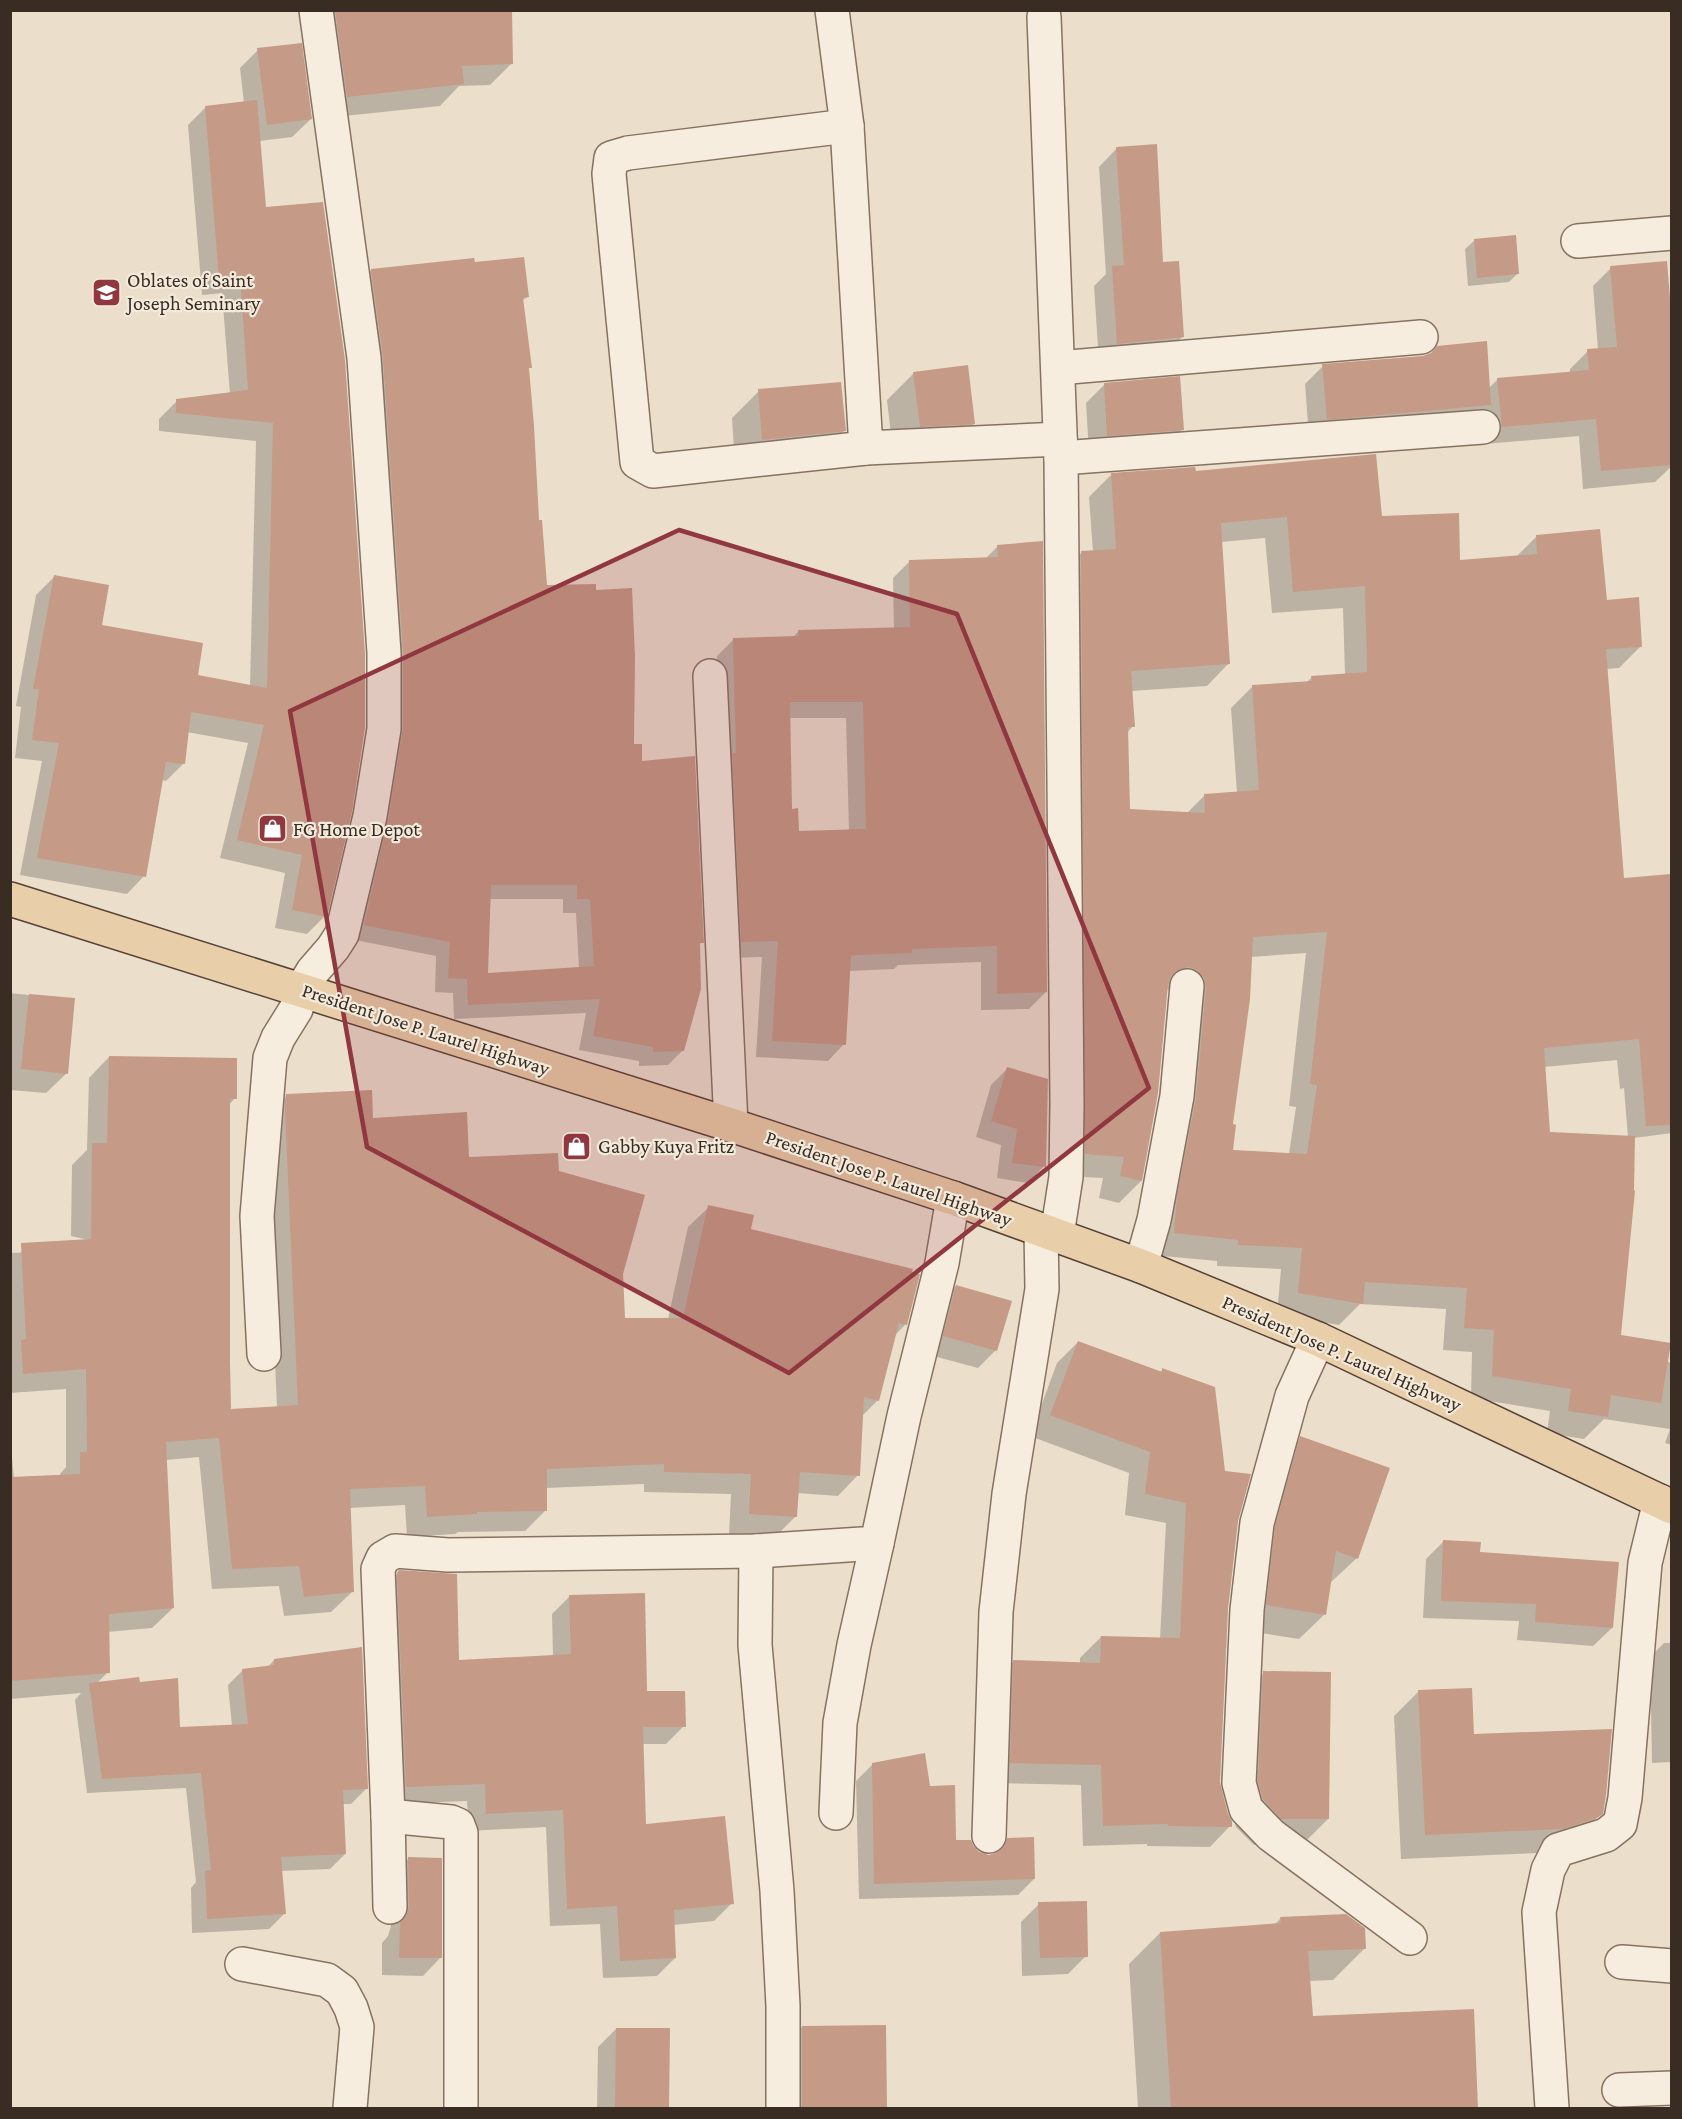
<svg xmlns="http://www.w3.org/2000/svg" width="1682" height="2119" viewBox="0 0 1682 2119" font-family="'Crimson Pro',serif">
<rect width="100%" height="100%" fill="#ebdfcc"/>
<!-- shadow -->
<g fill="#0003" fill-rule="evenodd">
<polygon points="314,10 511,10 512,63 490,85 459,86 440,106 325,118"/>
<polygon points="258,50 311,119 292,137 259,141 325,916 307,934 275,928 285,873 220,858 248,743 187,732 184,763 166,781 162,780 144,876 127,894 20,875 42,761 15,758 21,707 16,706 36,595 54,577 100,626 196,676 250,686 256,441 159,431 159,419 177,401 230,394 222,293 202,295 188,125 206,107 244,103 240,68"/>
<polygon points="1117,148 1162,264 1182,337 1164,355 1099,362 1094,286 1106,274 1099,167"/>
<polygon points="1474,241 1518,273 1509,282 1468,286 1465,249"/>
<polygon points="1666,263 1672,329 1668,335 1672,374 1672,406 1668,409 1672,466 1655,482 1583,489 1579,436 1484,444 1481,413 1309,437 1305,384 1323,366 1489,388 1498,379 1570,373 1570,369 1588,351 1598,350 1593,286 1611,268"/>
<path d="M473 264 527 297 522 301 530 367 527 370 537 522 546 587 641 762 702 942 699 945 683 1050 668 1065 639 1066V1061L579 1050 586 1013 454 1019 453 993 435 992 436 956 350 939 374 836 357 285 371 270ZM489 899H563V913H576L579 968 486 974Z"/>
<polygon points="914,373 974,424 946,451 893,453 887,400"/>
<polygon points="1105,384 1182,430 1164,448 1089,453 1086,403"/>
<polygon points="759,391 844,431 817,458 735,467 732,418"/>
<path d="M1194 472 1381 517 1459 561 1516 557 1536 537 1606 602 1641 646 1619 668 1606 669 1622 879 1672 876V1133L1634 1138 1620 1336 1672 1364V1445L1665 1443 1670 1429 1604 1419 1584 1439 1547 1433 1550 1411 1471 1398 1472 1352 1443 1350 1446 1309 1360 1304 1339 1325 1277 1315 1281 1269 1217 1266V1261L1152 1255 1175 992 1166 989 1141 1181 1119 1203 1099 1198 1103 1178 1064 1176 1059 575 1081 553 1093 552 1089 497 1111 475ZM1265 538 1272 613 1343 608 1345 675 1312 677 1307 682 1253 686 1231 708 1237 793 1205 795 1187 813 1129 810 1127 733 1133 726 1131 691 1207 686 1228 664 1221 542ZM1306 953 1289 1106 1296 1107 1289 1154 1232 1152 1231 1126 1250 957ZM1617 1060 1620 1089 1624 1088 1628 1137 1548 1134 1544 1067Z"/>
<path d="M998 546 1046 992 1029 1009 981 1010V962L898 965 894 969 849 971 844 1044 828 1061 756 1057 762 957 725 958 717 656 734 639 792 638 799 631 894 629 893 578 910 561 985 559ZM788 718H846L849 831 797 832 790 810Z"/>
<polygon points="10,993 74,1000 67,1073 46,1093 10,1090"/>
<polygon points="109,1057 235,1098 229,1105 230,1410 277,1408 265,1131 266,1116 286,1096 372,1119 468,1158 557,1173 621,1274 623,1319 668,1319 688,1227 709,1207 906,1324 894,1336 878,1400 862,1416 858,1475 838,1496 797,1493 796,1516 775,1537 729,1534 731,1494 644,1492 644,1484 546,1488 546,1510 525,1531 458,1532 455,1534 407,1537 405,1505 349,1508 352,1592 331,1612 284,1616 279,1586 212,1589 199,1457 166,1460 173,1608 152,1628 107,1632 108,1672 96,1684 139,1683 179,1729 232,1726 228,1685 243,1670 267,1668 274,1660 367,1788 351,1804 343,1804 345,1854 330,1869 280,1871 284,1914 269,1929 192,1933 191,1888 196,1882 186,1788 87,1793 75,1700 81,1693 10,1699 10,1437 14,1478 60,1476 60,1474 66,1467 66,1389 10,1393 10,1253 125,1248 71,1236 72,1165 87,1150 89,1078"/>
<polygon points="1007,1069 1044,1166 1028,1183 997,1178 1001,1145 976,1137 991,1085"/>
<polygon points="956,1286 996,1350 978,1368 926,1354 938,1305"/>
<polygon points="1078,1342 1160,1372 1162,1370 1224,1472 1237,1520 1227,1609 1219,1782 1230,1826 1210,1847 1147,1846 1147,1844 1083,1846 1081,1785 990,1783 993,1682 1014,1661 1080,1664 1080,1658 1101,1637 1160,1639 1166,1523 1125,1515 1129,1473 1030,1436 1057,1363"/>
<polygon points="1301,1438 1357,1558 1330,1583 1325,1614 1299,1639 1242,1630 1275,1463"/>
<polygon points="1444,1541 1479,1553 1612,1628 1593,1646 1517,1640 1519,1621 1423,1618 1426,1559"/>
<polygon points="398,1573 458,1661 553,1657 552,1614 570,1596 646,1693 684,1726 666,1744 642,1744 645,1825 732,1903 714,1921 673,1925 675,1958 657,1976 603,1978 600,1924 550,1926 546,1827 469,1831 467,1801 388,1804 380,1591"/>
<polygon points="1664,1643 1672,1643 1672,1762 1652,1763 1650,1657"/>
<polygon points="1264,1673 1328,1819 1301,1846 1254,1845 1236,1827 1231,1809 1236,1700"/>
<polygon points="1419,1691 1472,1735 1602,1813 1571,1842 1538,1853 1401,1859 1394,1716"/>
<polygon points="872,1765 929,1788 955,1842 988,1856 993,1855 1008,1840 1034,1879 1018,1895 859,1899 856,1781"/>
<polygon points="408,1859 441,1957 423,1976 382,1975 382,1943 388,1936 391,1926 390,1877"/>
<polygon points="1039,1904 1086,1956 1068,1974 1022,1976 1021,1922"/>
<polygon points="1281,1918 1365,1948 1333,1980 1309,1981 1311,2017 1476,2108 1138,2108 1129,1964 1160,1933 1274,1925"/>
<polygon points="802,2027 885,2108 784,2108 784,2045"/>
<polygon points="616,2029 657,2108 597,2108 598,2047"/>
</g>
<!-- building -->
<g fill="#c59a86" fill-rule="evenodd">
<polygon points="335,10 512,10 513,64 462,66 464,84 347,97"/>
<polygon points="302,43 312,119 267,125 257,48"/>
<polygon points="257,100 266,207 323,202 345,360 365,654 365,728 352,812 327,917 292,910 302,855 237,840 264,725 191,712 185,764 166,762 146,877 37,858 59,743 32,740 39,689 33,689 54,575 109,585 102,625 203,643 198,675 267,688 273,423 176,413 176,399 248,390 240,276 219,278 205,106"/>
<polygon points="1157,144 1163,262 1179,261 1184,337 1117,344 1112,266 1124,265 1116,147"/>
<polygon points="1516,235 1519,274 1477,278 1474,239"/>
<path d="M524 257 529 297 523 298 532 368H529L534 426 539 520H542L547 585 596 584V590L632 588 635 657 634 744H642V761L695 756 704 943H700L701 989 684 1051 653 1052V1047L593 1036 600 999 468 1005 467 979 448 978 450 942 364 925 388 820 403 729V652L383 357 371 269 474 258 475 262ZM491 885H577V899H590L594 966 488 973Z"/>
<polygon points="1667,261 1671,311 1671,465 1601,471 1596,419 1502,427 1497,378 1589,370 1587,349 1617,347 1610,266"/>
<polygon points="1487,341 1491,405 1327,420 1322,364 1423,356 1431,353 1437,346"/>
<polygon points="968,365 975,424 920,427 913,372"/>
<polygon points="1180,376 1184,430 1107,436 1104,383"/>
<polygon points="841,382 846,431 762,440 758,389"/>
<path d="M1376 454 1382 516 1459 513 1460 560 1537 554 1536 535 1600 529 1607 600 1639 597 1642 647 1606 649 1624 878 1671 874V1125L1646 1126 1639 1039 1544 1048 1550 1132 1635 1136 1634 1190 1635 1191 1621 1335 1671 1343 1661 1403 1611 1395 1608 1417 1568 1411 1571 1389 1492 1376 1494 1330 1464 1328 1467 1288 1365 1282 1363 1304 1298 1293 1302 1248 1238 1245V1240L1174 1233 1177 1196 1196 1098 1206 988 1204 978 1197 970 1189 967 1180 969 1172 975 1168 984 1158 1093 1142 1181 1120 1176 1124 1157 1085 1154 1081 551 1116 549 1111 473 1195 467 1196 471ZM1287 517 1293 592 1365 586 1367 672 1311 676 1312 681 1252 685 1259 790 1204 794 1205 813 1130 809 1128 727H1135L1131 671 1230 664 1221 523ZM1327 932 1310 1084 1317 1085 1307 1154 1233 1150 1236 1125 1233 1124 1250 999 1253 937Z"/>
<path d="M1043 541 1047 992 997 994V946L912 949V953L856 955 851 956 846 1045 772 1041 778 941 741 942 732 753H736L733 638 799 636 798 630 910 627 909 560 998 557 997 545ZM790 702H863L866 829 799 831 798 808 792 809Z"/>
<polygon points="29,994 75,998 68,1074 21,1069"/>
<polygon points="109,1056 237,1058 237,1099 230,1099 230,1363 231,1409 298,1405 285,1110 286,1094 372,1090 373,1118 467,1112 469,1157 558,1153 559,1171 645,1195 623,1274 625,1318 683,1318 708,1205 754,1215 751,1229 913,1269 912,1272 920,1274 907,1325 899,1323 879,1401 864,1397 860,1476 800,1472 797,1517 749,1514 751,1474 664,1472 664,1464 547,1469 547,1511 477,1512 477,1514 427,1517 425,1486 350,1489 354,1592 304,1597 299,1566 232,1569 219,1438 166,1442 174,1608 109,1614 110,1673 10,1681 10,1477 80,1474 80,1452 87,1452 86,1369 23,1374 21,1340 26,1339 21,1243 91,1239 92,1143 107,1143"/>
<polygon points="1007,1067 1048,1079 1046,1167 1012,1163 1017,1129 991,1121"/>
<polygon points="956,1285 1012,1301 997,1351 943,1336"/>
<polygon points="1078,1341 1162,1372 1162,1368 1215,1387 1225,1471 1251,1474 1238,1521 1228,1609 1220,1782 1228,1814 1232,1821 1232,1827 1168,1826 1168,1824 1103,1826 1101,1765 1010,1763 1013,1660 1100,1663 1101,1636 1180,1638 1186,1503 1145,1494 1150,1452 1050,1415"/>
<polygon points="1300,1436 1390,1468 1358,1559 1336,1551 1326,1615 1266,1605 1275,1527"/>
<polygon points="1443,1540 1481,1542 1480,1552 1619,1562 1613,1628 1535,1622 1536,1604 1441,1601"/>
<polygon points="399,1570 457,1574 459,1660 571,1654 569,1595 645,1593 647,1691 685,1691 686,1727 643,1727 646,1824 725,1816 734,1904 674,1910 676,1958 620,1961 617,1906 567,1909 563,1810 486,1814 485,1784 406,1787 397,1573"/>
<polygon points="362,1647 368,1789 343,1790 346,1854 281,1857 286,1914 207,1919 205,1871 211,1870 201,1773 102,1779 89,1683 139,1677 140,1682 178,1678 180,1727 248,1724 242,1669 274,1665 274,1659"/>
<polygon points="1263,1671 1331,1672 1329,1819 1281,1819 1263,1799 1258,1781"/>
<polygon points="1472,1688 1474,1734 1612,1729 1606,1795 1603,1814 1597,1818 1563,1829 1425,1835 1418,1690"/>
<polygon points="925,1753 930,1786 955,1785 956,1840 971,1840 973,1845 979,1852 989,1855 998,1852 1005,1846 1007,1838 1034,1837 1035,1879 874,1884 872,1763"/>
<polygon points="408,1857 442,1858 442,1958 399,1958 400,1923 406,1916 409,1907"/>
<polygon points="1087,1901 1088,1957 1040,1958 1038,1902"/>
<polygon points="1346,1914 1365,1928 1366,1949 1308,1951 1313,2016 1474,2009 1478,2109 1171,2109 1160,1932 1281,1923 1280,1917"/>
<polygon points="886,2025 887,2109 802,2109 802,2026"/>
<polygon points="616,2028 670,2028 669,2109 615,2109"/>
</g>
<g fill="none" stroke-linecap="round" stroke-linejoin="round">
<defs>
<g id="minor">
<polyline points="832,10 847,126 866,448"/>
<polyline points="1044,17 1061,458 1067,1103 1066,1177 1057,1235"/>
<polyline points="847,126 628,153 611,158 609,174 637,462 653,471 866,448 1060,439"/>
<polyline points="1578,241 1672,233"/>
<polyline points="1058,368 1421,337"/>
<polyline points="1061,458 1483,427"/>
<polyline points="710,676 731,1125"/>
<polyline points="1141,1266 1154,1220 1177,1096 1187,986"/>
<polyline points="1318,1339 1292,1396 1257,1523 1247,1610 1239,1783 1246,1809 1271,1835 1410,1938"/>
<polyline points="264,1354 257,1216 270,1058 278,1038 296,1009 302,989 313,971 333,948 342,934 370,816 384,729 384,653 364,358 316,10"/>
<polyline points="756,1551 755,1645 777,1891 783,2006 783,2108"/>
<polyline points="836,1813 840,1723 854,1645 877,1543"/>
<polyline points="388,1816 451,1822 458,1825 461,1833 461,2108"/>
<polyline points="989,1836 996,1612 1009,1494 1042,1289 1041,1230"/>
<polyline points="390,1907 388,1816 378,1569 383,1558 395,1551 448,1555 756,1551 877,1543 904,1416 942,1263 953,1198"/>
<polyline points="1622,1962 1672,1966"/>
<polyline points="242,1964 327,1980 342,1991 351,2008 357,2027 350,2108"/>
<polyline points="1619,2090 1672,2088"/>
<polyline points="1552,2108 1539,1912 1548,1870 1558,1850 1606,1835 1620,1824 1625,1798 1645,1563 1660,1501"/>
</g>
<polyline id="major" points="10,899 731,1125 953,1198 1141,1266 1318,1339 1672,1507"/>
</defs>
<!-- minor casing -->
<use href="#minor" stroke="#877261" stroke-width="36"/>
<!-- major casing -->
<use href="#major" stroke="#554135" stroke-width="36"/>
<!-- minor -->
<use href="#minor" stroke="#f6eddf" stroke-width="33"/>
<!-- major -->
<use href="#major" stroke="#e9cfa9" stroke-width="33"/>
</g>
<!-- marked area -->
<path fill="#903740" fill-opacity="0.2" stroke="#903740" stroke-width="4.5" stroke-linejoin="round" d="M679 530 957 614 1149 1088 789 1373 367 1147 290 711Z"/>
<!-- icons -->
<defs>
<symbol id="school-square" viewBox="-11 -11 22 22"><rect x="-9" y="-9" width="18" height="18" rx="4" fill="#903740" stroke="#f3eadb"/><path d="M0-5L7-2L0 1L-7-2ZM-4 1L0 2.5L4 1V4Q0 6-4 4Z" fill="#fff"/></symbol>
<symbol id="shop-square" viewBox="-11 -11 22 22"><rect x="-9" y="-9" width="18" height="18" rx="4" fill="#903740" stroke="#f3eadb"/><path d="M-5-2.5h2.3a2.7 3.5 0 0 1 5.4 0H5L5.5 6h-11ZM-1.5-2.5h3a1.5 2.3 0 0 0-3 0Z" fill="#fff"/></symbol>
</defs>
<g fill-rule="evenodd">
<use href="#school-square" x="90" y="276" width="33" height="33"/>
<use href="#shop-square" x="256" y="812" width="33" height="33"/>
<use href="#shop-square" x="560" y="1130" width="33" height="33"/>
</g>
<g text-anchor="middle" stroke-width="4.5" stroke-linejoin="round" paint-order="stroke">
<!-- poi labels -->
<g font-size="20" fill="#392c23" stroke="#f3eadb" text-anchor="start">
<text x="127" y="287">Oblates of Saint<tspan x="127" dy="23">Joseph Seminary</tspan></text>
<text x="293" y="836">FG Home Depot</text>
<text x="598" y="1153">Gabby Kuya Fritz</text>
</g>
<!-- street labels -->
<g font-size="20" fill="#392c23" stroke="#f3eadb">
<text transform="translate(426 1029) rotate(18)" y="7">President Jose P. Laurel Highway</text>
<text transform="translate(889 1178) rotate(19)" y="7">President Jose P. Laurel Highway</text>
<text transform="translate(1342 1353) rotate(24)" y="7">President Jose P. Laurel Highway</text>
</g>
</g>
<!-- border -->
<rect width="1682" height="2119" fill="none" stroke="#392c23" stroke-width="24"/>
</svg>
